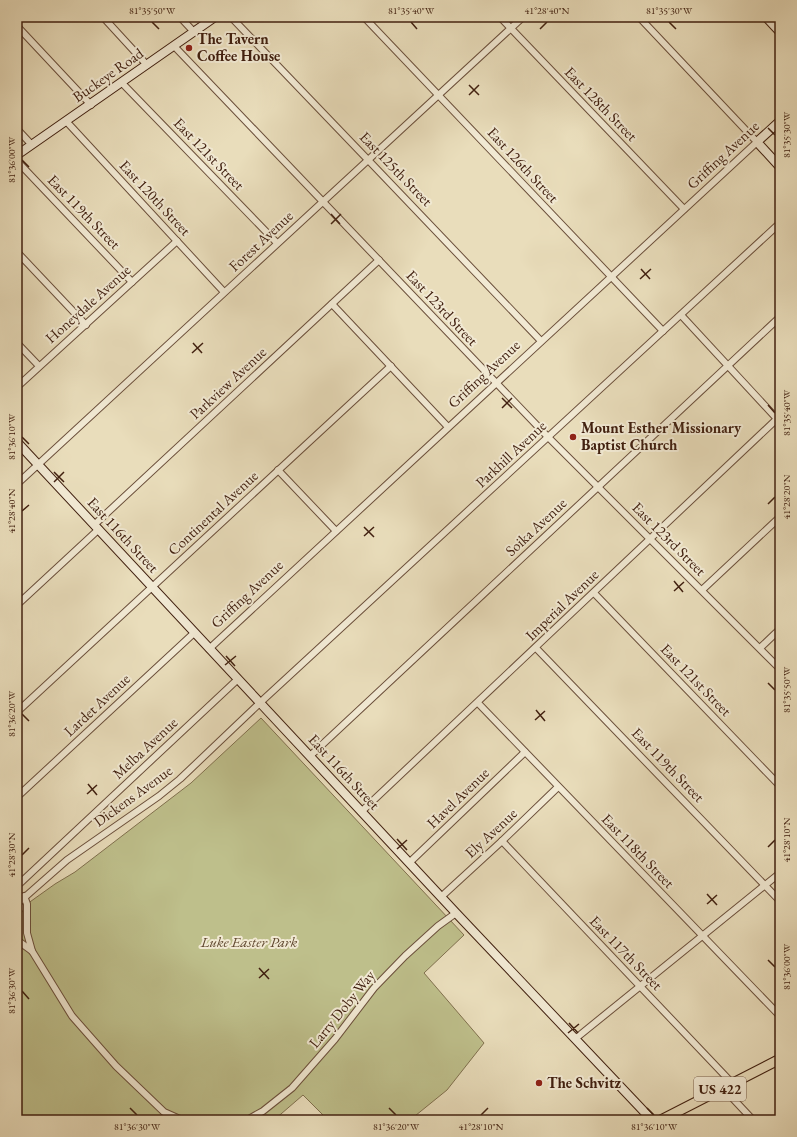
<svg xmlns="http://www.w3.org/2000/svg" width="797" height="1137" viewBox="0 0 797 1137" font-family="'EB Garamond',serif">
<rect width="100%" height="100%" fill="#e9ddbb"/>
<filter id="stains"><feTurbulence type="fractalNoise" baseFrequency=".005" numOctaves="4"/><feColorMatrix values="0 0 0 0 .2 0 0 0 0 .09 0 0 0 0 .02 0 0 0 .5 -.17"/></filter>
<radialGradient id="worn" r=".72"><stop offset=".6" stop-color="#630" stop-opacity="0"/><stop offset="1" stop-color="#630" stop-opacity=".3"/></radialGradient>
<!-- green -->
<polygon fill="#bebf8b" stroke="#80704e" points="261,718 464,935 424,973 484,1043 447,1090 410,1120 328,1120 303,1095 274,1120 17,1120 17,920 27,904 55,884 75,872 191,783"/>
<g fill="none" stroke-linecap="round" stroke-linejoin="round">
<defs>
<g id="street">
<polyline points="103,17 147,65"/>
<polyline points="180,17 194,32"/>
<polyline points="231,17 371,163 541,341"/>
<polyline points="364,17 663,331"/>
<polyline points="500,17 684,209"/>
<polyline points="17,26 91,105"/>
<polyline points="174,46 548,437 780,669"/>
<polyline points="122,83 277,243"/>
<polyline points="66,121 224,292"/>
<polyline points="17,129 31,144"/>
<polyline points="17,161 132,282"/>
<polyline points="17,252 86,325"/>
<polyline points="332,304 448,427"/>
<polyline points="681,315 779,421"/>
<polyline points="17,343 39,366"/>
<polyline points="17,387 177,241"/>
<polyline points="278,470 336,531"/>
<polyline points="17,484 523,17"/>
<polyline points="94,525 379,260"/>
<polyline points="702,590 780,517"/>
<polyline points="594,593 780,786"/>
<polyline points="17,605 99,529"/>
<polyline points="536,648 780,901"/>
<polyline points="760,648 780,629"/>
<polyline points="209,649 757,142 639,17"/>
<polyline points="478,703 780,1016"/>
<polyline points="17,712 391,366"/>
<polyline points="310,756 780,317"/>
<polyline points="17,797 194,633"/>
<polyline points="361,812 780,416"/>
<polyline points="502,841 732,1083"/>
<polyline points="409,863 525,752"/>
<polyline points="17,886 238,679"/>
<polyline points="24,896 27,904 27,933 32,951"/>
<polyline points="441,897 502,841 558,787"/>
<polyline points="17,904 67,860 159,796 180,779 264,699 780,223"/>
<polyline points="17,940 32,951 72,1016 116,1066 164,1112 182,1120"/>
<polyline points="575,1039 780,873"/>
<polyline points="723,1088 753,1120"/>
<polyline points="247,1120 263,1111 292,1088 335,1039 374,988 405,956 438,926 456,913"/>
</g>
<g id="secondary">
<polyline points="766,17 780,32"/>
<polyline points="780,121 757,142 780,167"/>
<polyline points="17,155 215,17"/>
<polyline points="17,442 456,913 652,1120"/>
</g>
<polyline id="primary" points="661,1120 780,1059"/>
</defs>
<!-- street casing -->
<use href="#street" stroke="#6b4f3b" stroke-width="8"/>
<!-- secondary casing -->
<use href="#secondary" stroke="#412010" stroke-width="10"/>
<!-- primary casing -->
<use href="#primary" stroke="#412010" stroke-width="11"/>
<!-- street -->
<use href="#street" stroke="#f1e9d3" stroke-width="6"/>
<!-- secondary -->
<use href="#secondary" stroke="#f1e9d3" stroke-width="8"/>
<!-- primary -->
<use href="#primary" stroke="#e9ddbb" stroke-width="9"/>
</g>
<!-- ticks -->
<path fill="none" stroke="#412010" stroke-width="1.5" d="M152 22 159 29M411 22 417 29M669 22 676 29M540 29 547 22M469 85 479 95M469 95 479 85M768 128 775 135M22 160 29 167M331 214 340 224M331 224 341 214M641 269 650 279M640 279 651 269M193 343 202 353M192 353 203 343M502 398 512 408M768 405 775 413M502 408 512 398M22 437 29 444M54 472 64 482M54 482 64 472M768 504 775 497M22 511 29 505M364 527 374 537M364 536 374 527M674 581 683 592M674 591 684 582M226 656 235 666M225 665 236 656M768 683 775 690M536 710 545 721M22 714 29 721M535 720 545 711M88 784 97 795M87 794 97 785M397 839 407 850M768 847 775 840M397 849 407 840M22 855 29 848M707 894 717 905M707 904 717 895M768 960 775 967M259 968 269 979M259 978 269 969M22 991 29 999M569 1023 578 1033M568 1033 579 1024M130 1108 137 1115M389 1108 396 1115M647 1108 654 1115M481 1115 488 1108"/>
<!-- markers -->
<g fill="#8f2418" stroke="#f1e9d3" stroke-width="1.5">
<circle cx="189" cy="48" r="4"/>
<circle cx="573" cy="437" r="4"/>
<circle cx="539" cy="1083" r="4"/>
</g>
<g text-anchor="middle" stroke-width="4" stroke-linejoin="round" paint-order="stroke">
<!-- shield labels -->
<rect fill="#f1e9d3" stroke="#765c4a" stroke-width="1" x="694" y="1077" width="52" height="24" rx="3"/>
<g font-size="14" font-weight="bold" fill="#412010">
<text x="720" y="1094">US 422</text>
</g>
<!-- poi labels -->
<g font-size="15" font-weight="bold" fill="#412010" stroke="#f1e9d3" text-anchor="start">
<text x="197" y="44">The Tavern<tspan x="197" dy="17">Coffee House</tspan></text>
<text x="581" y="433">Mount Esther Missionary<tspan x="581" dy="17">Baptist Church</tspan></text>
<text x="547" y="1088">The Schvitz</text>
</g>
<!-- street labels -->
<g font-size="15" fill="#412010" stroke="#f1e9d3">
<text transform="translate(108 75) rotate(-35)" y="5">Buckeye Road</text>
<text transform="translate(601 104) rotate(46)" y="5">East 128th Street</text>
<text transform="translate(209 154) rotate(46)" y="5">East 121st Street</text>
<text transform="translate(723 155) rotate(-43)" y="5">Griffing Avenue</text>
<text transform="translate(523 165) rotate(47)" y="5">East 126th Street</text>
<text transform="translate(396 169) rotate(46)" y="5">East 125th Street</text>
<text transform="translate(155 198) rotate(47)" y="5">East 120th Street</text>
<text transform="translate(84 212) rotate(46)" y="5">East 119th Street</text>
<text transform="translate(261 241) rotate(-43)" y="5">Forest Avenue</text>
<text transform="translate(88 304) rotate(-42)" y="5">Honeydale Avenue</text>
<text transform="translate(442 308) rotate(47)" y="5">East 123rd Street</text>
<text transform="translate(484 374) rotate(-43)" y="5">Griffing Avenue</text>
<text transform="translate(228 383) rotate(-43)" y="5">Parkview Avenue</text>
<text transform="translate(511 454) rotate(-43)" y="5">Parkhill Avenue</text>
<text transform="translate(213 513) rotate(-43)" y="5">Continental Avenue</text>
<text transform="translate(536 527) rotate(-43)" y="5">Soika Avenue</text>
<text transform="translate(123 535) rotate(47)" y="5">East 116th Street</text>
<text transform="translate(669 539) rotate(45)" y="5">East 123rd Street</text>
<text transform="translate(247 594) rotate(-43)" y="5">Griffing Avenue</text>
<text transform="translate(562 605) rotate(-44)" y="5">Imperial Avenue</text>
<text transform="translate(696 680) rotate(46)" y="5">East 121st Street</text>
<text transform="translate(97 705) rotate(-43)" y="5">Lardet Avenue</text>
<text transform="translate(145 748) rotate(-43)" y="5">Melba Avenue</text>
<text transform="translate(668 765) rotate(46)" y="5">East 119th Street</text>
<text transform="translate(344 772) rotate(47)" y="5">East 116th Street</text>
<text transform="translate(133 796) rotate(-36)" y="5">Dickens Avenue</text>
<text transform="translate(458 798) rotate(-44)" y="5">Havel Avenue</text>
<text transform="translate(491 833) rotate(-43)" y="5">Ely Avenue</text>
<text transform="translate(638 851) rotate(46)" y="5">East 118th Street</text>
<text transform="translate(626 953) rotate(46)" y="5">East 117th Street</text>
<text transform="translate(342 1009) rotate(-51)" y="5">Larry Doby Way</text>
</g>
<!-- park labels -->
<g font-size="15" font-style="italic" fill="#60482f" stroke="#f1e9d3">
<text x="249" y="947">Luke Easter Park</text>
</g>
</g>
<!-- margin -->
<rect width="797" height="1137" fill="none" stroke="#e9ddbb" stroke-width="44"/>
<rect x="22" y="22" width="753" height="1093" fill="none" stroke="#412010" stroke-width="1.5"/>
<g font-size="10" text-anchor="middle" fill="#412010">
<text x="152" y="14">81°35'50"W</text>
<text x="411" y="14">81°35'40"W</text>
<text x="547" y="14">41°28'40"N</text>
<text x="669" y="14">81°35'30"W</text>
<text transform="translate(786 135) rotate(-90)" y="4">81°35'30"W</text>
<text transform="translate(11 160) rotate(-90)" y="4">81°36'00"W</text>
<text transform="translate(786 413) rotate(-90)" y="4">81°35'40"W</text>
<text transform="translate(11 437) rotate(-90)" y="4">81°36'10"W</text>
<text transform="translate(786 497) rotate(-90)" y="4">41°28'20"N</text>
<text transform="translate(11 511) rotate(-90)" y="4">41°28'40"N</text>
<text transform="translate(786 690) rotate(-90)" y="4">81°35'50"W</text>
<text transform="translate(11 714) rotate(-90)" y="4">81°36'20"W</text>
<text transform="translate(786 840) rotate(-90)" y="4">41°28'10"N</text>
<text transform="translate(11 855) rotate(-90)" y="4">41°28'30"N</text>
<text transform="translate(786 967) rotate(-90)" y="4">81°36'00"W</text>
<text transform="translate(11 991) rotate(-90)" y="4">81°36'30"W</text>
<text x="137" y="1130">81°36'30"W</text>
<text x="396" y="1130">81°36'20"W</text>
<text x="481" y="1130">41°28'10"N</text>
<text x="654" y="1130">81°36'10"W</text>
</g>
<rect width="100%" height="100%" filter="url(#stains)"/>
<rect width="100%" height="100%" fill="url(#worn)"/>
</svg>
